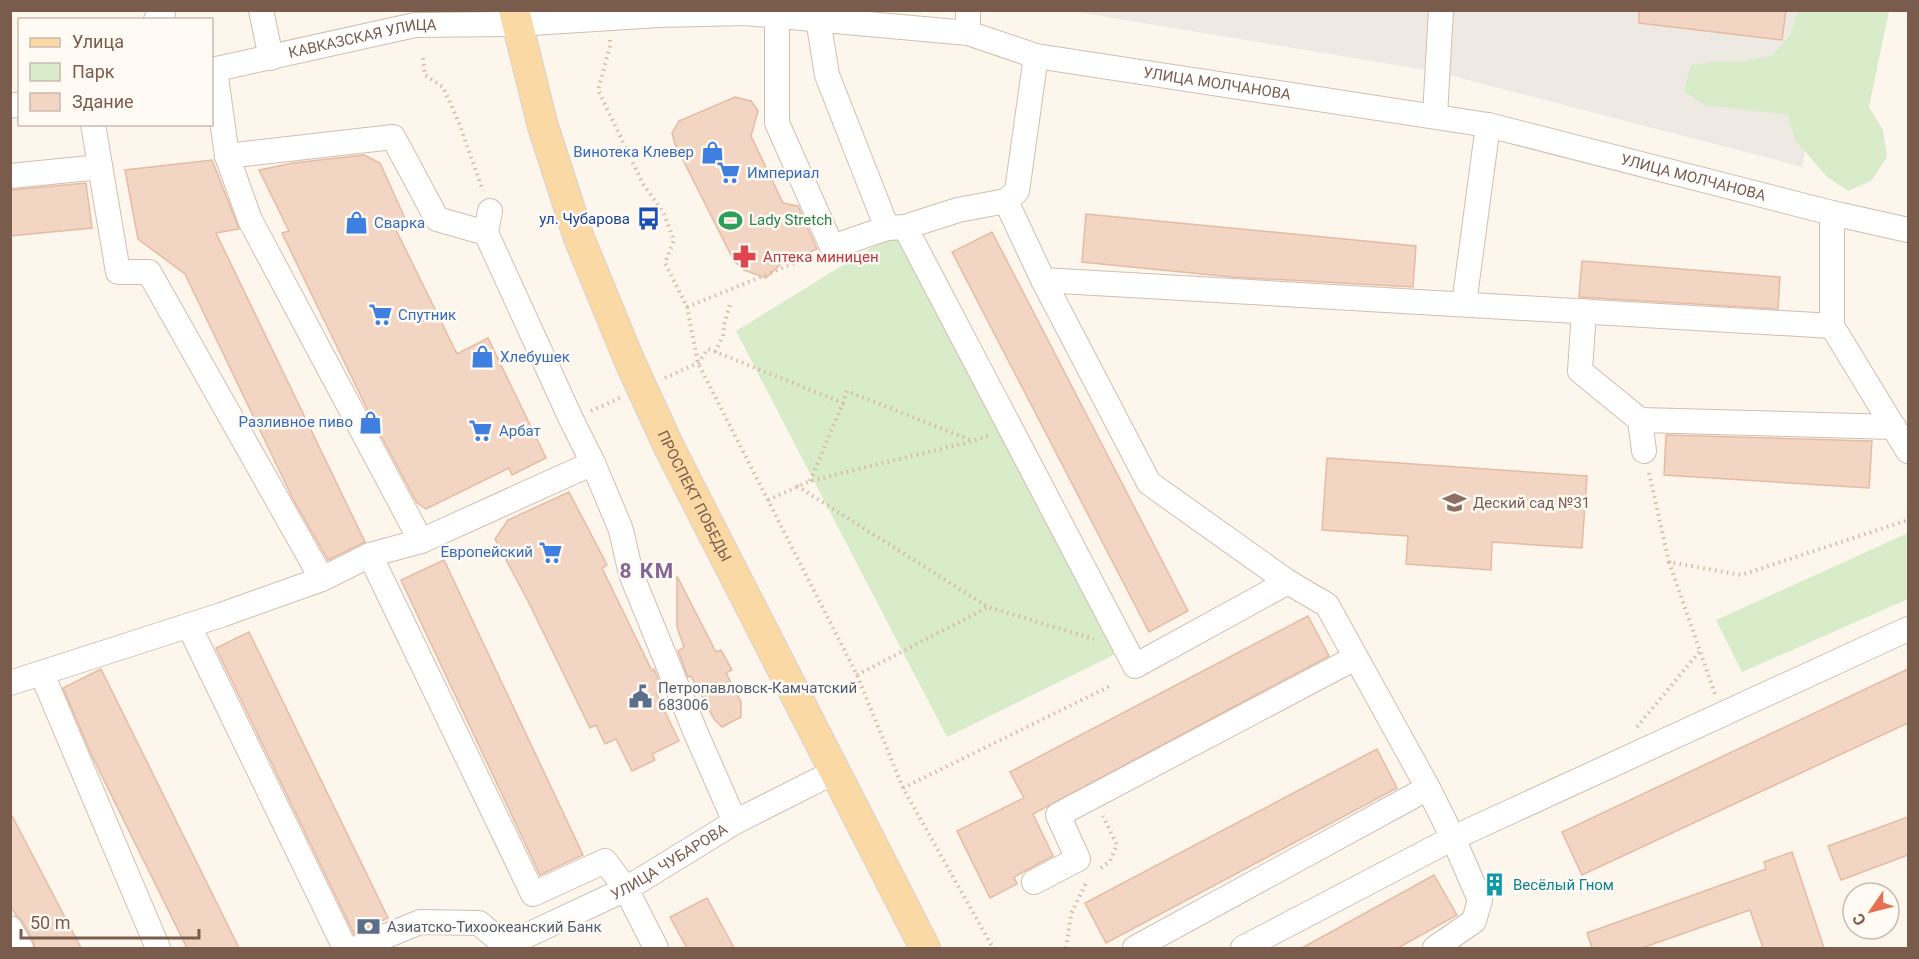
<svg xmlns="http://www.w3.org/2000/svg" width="1919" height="959" viewBox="0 0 1919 959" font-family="Roboto,sans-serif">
<rect width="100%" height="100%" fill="#fdf6ec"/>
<!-- industrial -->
<polygon fill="#efe9e4" points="1071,11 1820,11 1803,167 1433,71"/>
<!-- green -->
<g fill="#d8ecc9">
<polygon points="1798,11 1889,11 1869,107 1883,130 1887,157 1871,181 1848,191 1827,177 1795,140 1788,115 1704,105 1684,91 1691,65 1719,61 1747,61 1773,55 1790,35"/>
<polygon points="905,227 1126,649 947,737 736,331"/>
<polygon points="1908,533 1908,599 1742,672 1716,620"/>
</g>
<!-- building -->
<g fill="#f3d5c3" stroke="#e6bba3" stroke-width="1.5">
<polygon points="1639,10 1786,10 1782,40 1639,23"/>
<polygon points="735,97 751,101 758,111 751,136 783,203 798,206 817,249 782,263 766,278 744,270 734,261 675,144 672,133 679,121"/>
<polygon points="364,155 380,163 408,225 396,230 457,354 488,338 546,458 512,475 509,468 426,509 417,503 370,415 282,233 289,231 259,170 293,163"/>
<polygon points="212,160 239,229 216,233 365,542 328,560 293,499 185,274 138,239 125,170"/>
<polygon points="86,183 92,228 10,236 10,190"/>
<polygon points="1086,214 1416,246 1413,287 1232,277 1082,262"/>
<polygon points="992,232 1188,611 1149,632 952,252"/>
<polygon points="1582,261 1780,277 1778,309 1579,297"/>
<polygon points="1666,435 1872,441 1869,488 1664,475"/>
<polygon points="1327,458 1587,476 1582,548 1492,542 1491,570 1406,564 1408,536 1322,530"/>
<polygon points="569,492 607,565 602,568 652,671 654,669 663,690 656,693 679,741 652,754 655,760 632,771 616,739 605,744 596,725 590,728 529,603 495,539 508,520"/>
<polygon points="444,560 583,855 540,875 401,580"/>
<polygon points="677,576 716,652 721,650 732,670 726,673 741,702 741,717 722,727 714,719 691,676 688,677 678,651 684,647 677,627"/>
<polygon points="1308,616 1329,656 1033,814 1053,856 1014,877 1017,884 990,898 957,831 1024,798 1010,772"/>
<polygon points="249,632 388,918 354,934 216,648"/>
<polygon points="101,669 239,948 187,948 92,756 63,688"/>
<polygon points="1908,669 1908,723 1582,875 1562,832"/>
<polygon points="1377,749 1397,788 1106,943 1085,903"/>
<polygon points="10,812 81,948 35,948 33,941 22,921 16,915 10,904"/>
<polygon points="1908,817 1908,855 1841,880 1828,846"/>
<polygon points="1792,852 1824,948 1763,948 1750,910 1642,948 1592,948 1587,933 1766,869 1764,862"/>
<polygon points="1434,875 1457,915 1398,948 1302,948"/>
<polygon points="707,898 734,948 687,948 670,917"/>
</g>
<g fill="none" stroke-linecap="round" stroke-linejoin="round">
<defs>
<g id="minor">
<polyline points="261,10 271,58"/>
<polyline points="778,10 777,15 777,123 832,247 887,228 905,227"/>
<polyline points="818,19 827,75 887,228"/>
<polyline points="156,20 163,13 163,10"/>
<polyline points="968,33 968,10"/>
<polyline points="1036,56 1017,191 1006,201 1043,280 1149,483 1288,582 1327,605 1428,788 1453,838 1480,900 1474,921 1435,948"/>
<path id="s1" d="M212 70 415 25 517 24 658 15 746 13 968 33 1036 56 1488 125 1832 213 1908 230"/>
<polyline points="215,70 227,156 250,220 421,541"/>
<polyline points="10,106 20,104"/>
<polyline points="1435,115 1441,10"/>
<polyline points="93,124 118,272 149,272 322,579"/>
<polyline points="227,156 393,137 437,219 486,233"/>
<polyline points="10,176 100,167"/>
<polyline points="1006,201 958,210 905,227 1135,666 1288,582"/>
<polyline points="490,211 486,233 571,419 593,463 621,530 631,574 695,731 735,822"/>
<polyline points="1832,213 1832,326 1908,451"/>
<polyline points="1043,280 1832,326"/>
<polyline points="1464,304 1488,125"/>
<polyline points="1584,311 1580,371 1640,420 1644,451"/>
<polyline points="1640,420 1894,427"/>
<polyline points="370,555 533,894 605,861 626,889 656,948"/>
<polyline points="189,626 345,948"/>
<polyline points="42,674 158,948"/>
<polyline points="10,683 221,615 322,579 370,555 421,541 593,463"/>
<polyline points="1034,882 1078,859 1058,815 1355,658"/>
<polyline points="10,928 21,948"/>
<polyline points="357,948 420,922 479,923 506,946"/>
<path id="s2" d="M500 948 626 889 735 822 836 771"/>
<polyline points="1135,948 1428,788"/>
<polyline points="1243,948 1453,838 1908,629"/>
</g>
<g id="major">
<path id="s3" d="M514 10 542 123 579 238 630 362 669 447 925 948"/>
</g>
</defs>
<!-- minor casing -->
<use href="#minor" stroke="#d1beb0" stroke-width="26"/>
<!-- major casing -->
<use href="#major" stroke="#dad1cd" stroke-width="32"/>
<!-- path -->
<g stroke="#d9b8a5" stroke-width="4" stroke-dasharray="1.5 4.5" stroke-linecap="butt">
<polyline points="610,40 610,46 598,90 643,184 663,212 674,240 665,263 687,307 698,363 857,675 903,788 993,948"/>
<polyline points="423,58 425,75 443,87 459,123 483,191"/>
<polyline points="687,307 812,256"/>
<polyline points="715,352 723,336 724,325 731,301"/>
<polyline points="665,378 698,363 708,349 843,403 847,391 973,441"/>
<polyline points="591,411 620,398"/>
<polyline points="1649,473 1669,562 1741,575 1908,520"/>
<polyline points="810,481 843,403"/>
<polyline points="797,486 988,607 1094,639"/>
<polyline points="768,500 810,481 973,441 988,436"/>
<polyline points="1669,562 1715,694"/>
<polyline points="857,675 988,607"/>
<polyline points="1637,727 1699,652"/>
<polyline points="903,788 1110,686"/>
<polyline points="1101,868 1110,861 1117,845 1103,816"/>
<polyline points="1066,948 1071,914 1087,881"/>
</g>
<!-- minor -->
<use href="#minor" stroke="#fff" stroke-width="24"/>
<!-- major -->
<use href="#major" stroke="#fbd9a5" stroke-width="30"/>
</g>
<!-- icons -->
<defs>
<symbol id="shop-bare" viewBox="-9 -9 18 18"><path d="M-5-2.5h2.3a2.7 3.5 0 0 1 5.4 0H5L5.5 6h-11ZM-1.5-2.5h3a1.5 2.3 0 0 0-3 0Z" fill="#3f7fe0" stroke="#fffaf3" stroke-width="2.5" paint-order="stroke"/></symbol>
<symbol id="supermarket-bare" viewBox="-9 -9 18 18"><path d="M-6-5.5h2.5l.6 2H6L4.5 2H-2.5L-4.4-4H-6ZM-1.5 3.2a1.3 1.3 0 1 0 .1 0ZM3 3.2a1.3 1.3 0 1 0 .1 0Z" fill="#3f7fe0" stroke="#fffaf3" stroke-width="2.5" paint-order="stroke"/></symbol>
<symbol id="bus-bare" viewBox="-9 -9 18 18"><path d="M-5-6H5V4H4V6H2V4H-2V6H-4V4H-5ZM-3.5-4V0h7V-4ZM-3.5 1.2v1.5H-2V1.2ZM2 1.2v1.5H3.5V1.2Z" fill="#1a4fb4" stroke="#fffaf3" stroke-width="2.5" paint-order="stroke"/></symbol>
<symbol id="stadium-bare" viewBox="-9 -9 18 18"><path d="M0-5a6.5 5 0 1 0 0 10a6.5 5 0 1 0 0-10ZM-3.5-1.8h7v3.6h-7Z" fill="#2e9e5b" stroke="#fffaf3" stroke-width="2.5" paint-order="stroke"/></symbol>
<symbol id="pharmacy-bare" viewBox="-9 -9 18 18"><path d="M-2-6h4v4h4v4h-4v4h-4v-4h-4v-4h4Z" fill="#e0444e" stroke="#fffaf3" stroke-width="2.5" paint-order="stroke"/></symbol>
<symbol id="school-bare" viewBox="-9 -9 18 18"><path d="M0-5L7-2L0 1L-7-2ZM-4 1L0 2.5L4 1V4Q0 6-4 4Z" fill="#8d6e63" stroke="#fffaf3" stroke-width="2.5" paint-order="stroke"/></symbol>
<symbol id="civic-bare" viewBox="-9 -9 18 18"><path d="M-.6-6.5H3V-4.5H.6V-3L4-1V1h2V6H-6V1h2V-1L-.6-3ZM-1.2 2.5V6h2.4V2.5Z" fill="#5c6f8a" stroke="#fffaf3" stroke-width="2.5" paint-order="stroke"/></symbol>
<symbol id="building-bare" viewBox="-9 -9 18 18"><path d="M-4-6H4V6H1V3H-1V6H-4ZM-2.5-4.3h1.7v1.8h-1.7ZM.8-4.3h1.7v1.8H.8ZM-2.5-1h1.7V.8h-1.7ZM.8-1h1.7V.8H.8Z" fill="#0f9aa8" stroke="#fffaf3" stroke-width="2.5" paint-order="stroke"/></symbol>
<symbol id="bank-bare" viewBox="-9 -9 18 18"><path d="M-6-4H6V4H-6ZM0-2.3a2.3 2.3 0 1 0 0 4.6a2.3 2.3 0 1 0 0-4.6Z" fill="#5c6f8a" stroke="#fffaf3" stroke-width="2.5" paint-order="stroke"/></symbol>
</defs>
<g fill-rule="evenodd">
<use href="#shop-bare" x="696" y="136" width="33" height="33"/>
<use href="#supermarket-bare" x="712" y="156" width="33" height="33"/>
<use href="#bus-bare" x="632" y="202" width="33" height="33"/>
<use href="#stadium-bare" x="714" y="204" width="33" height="33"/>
<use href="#shop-bare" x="340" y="206" width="33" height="33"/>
<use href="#pharmacy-bare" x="728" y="240" width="33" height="33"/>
<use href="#supermarket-bare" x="364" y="298" width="33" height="33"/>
<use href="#shop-bare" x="466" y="340" width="33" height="33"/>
<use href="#shop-bare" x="354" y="406" width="33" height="33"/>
<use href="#supermarket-bare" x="464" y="414" width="33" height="33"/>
<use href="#school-bare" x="1438" y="486" width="33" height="33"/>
<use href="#supermarket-bare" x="534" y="536" width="33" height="33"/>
<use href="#civic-bare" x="624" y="680" width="33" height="33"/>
<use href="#building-bare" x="1478" y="868" width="33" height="33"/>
<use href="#bank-bare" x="352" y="910" width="33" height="33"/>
</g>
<g text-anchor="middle" stroke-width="5" stroke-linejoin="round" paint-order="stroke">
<!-- street labels -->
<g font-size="15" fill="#7a5c4d" stroke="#fffaf3">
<text dy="5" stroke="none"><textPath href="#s1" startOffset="154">КАВКАЗСКАЯ УЛИЦА</textPath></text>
<text dy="5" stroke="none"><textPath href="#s1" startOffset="1017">УЛИЦА МОЛЧАНОВА</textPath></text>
<text dy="5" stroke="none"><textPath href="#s1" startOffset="1503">УЛИЦА МОЛЧАНОВА</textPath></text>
<text dy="5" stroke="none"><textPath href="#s3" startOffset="520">ПРОСПЕКТ ПОБЕДЫ</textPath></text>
<text dy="5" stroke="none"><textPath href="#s2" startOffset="190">УЛИЦА ЧУБАРОВА</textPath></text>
</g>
<!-- shop labels -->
<g font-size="15" fill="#366cbe" stroke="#fffaf3" text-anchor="start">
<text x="694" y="157" text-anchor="end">Винотека Клевер</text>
<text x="747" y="178">Империал</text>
<text x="374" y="228">Сварка</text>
<text x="398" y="320">Спутник</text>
<text x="500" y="362">Хлебушек</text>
<text x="353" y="427" text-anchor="end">Разливное пиво</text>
<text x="499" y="436">Арбат</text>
<text x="533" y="557" text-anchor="end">Европейский</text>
</g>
<!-- transit labels -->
<g font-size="15" fill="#164399" stroke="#fffaf3" text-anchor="end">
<text x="630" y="224">ул. Чубарова</text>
</g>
<!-- leisure labels -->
<g font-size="15" fill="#27864d" stroke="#fffaf3" text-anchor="start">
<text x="749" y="225">Lady Stretch</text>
</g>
<!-- health labels -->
<g font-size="15" fill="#be3a42" stroke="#fffaf3" text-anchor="start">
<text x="763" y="262">Аптека миницен</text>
</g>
<!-- education labels -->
<g font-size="15" fill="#785e54" stroke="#fffaf3" text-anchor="start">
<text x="1473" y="508">Деский сад №31</text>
</g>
<!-- service labels -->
<g font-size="15" fill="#4e5e75" stroke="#fffaf3" text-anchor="start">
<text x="658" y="693">Петропавловск-Камчатский<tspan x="658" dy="17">683006</tspan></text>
<text x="387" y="932">Азиатско-Тихоокеанский Банк</text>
</g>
<!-- culture labels -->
<g font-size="15" fill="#0d838f" stroke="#fffaf3" text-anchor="start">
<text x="1513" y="890">Весёлый Гном</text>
</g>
<!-- district labels -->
<g font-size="21" font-weight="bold" letter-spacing="1.5" fill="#846695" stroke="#fffaf3">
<text x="647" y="578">8 КМ</text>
</g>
</g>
<!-- border -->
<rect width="1919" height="959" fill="none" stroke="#7a5c4d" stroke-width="24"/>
<!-- legend -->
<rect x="18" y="18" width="195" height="108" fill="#fffaf3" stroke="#cabbb1" stroke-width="1.5"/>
<rect x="30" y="38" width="30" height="9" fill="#fbd9a5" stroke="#cabbb1" stroke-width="1.5"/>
<text x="72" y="48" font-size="18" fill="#7a5c4d">Улица</text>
<rect x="30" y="63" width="30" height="18" fill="#d8ecc9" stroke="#cabbb1" stroke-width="1.5"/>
<text x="72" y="78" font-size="18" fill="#7a5c4d">Парк</text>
<rect x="30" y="93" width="30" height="18" fill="#f3d5c3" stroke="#cabbb1" stroke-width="1.5"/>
<text x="72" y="108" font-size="18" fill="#7a5c4d">Здание</text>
<!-- north arrow -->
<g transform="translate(1871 911) rotate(235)"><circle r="28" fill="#fffaf3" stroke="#cabbb1" stroke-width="1.5"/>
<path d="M0-4.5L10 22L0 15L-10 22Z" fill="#e76f51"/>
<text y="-9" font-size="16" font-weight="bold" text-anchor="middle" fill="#7a5c4d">С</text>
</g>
<!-- scale -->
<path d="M21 929v9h178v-9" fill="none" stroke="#7a5c4d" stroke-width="3"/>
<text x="30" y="929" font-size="18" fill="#7a5c4d" stroke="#fffaf3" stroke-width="4.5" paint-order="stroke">50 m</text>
</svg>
